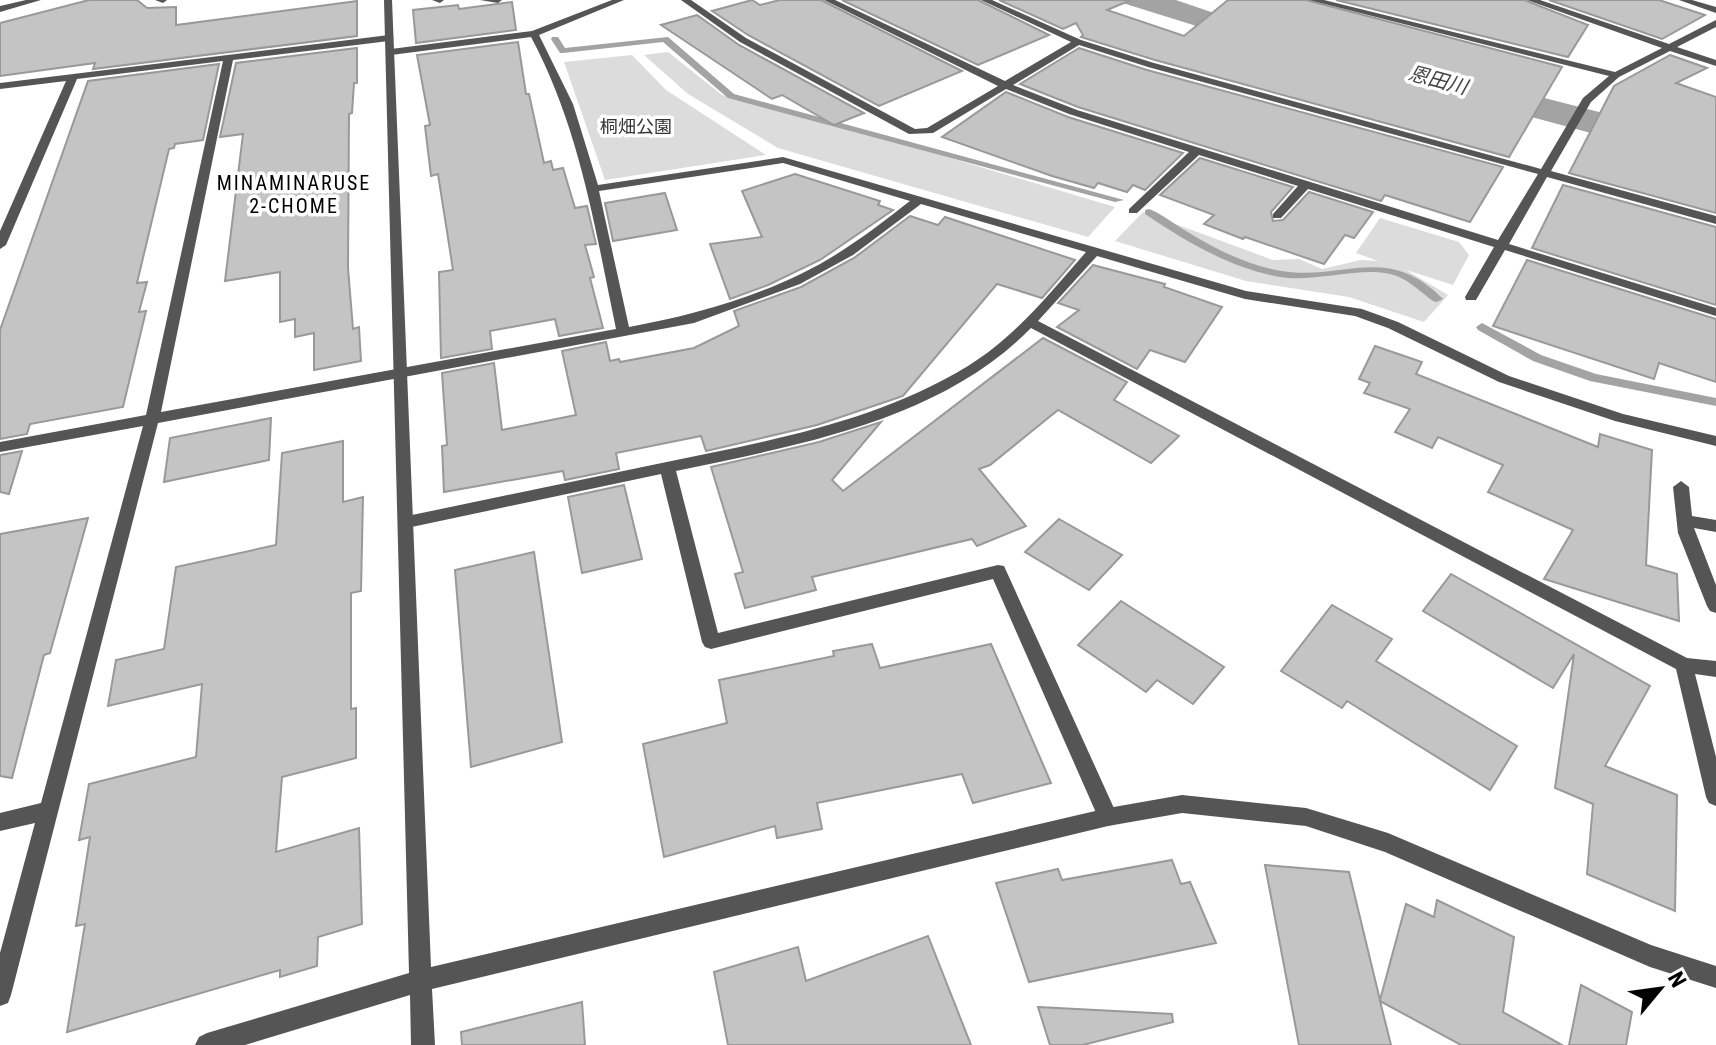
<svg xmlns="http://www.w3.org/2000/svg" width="1716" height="1045" viewBox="0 0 1716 1045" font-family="'Roboto Condensed','Noto Sans JP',sans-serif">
<rect width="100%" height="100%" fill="#fff"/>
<!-- green -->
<g fill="#dcdcdc">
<polygon points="668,52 722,95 900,143 1115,207 1088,237 778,148 688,94 644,55"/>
<polygon points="632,55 666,90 766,155 605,180 564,62"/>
<polygon points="1143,212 1273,260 1299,259 1322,269 1361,260 1378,261 1356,253 1380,218 1459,242 1469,255 1453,285 1406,270 1448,295 1424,322 1349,297 1246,281 1115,241"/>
</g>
<!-- water -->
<polygon fill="#a3a3a3" points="1113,0 1176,0 1214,13 1716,142 1617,140 1206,29"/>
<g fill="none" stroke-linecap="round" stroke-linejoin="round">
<!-- stream -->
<g fill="#a3a3a3" fill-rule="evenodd">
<polygon points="552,37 558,37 565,48 668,37 734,94 1124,200 1115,202 728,98 663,42 563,53 560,53 551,39"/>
<path d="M1149 209C1162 214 1174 224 1186 231 1215 249 1247 265 1281 271 1345 281 1387 242 1443 299L1437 302 1433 301C1422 293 1411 282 1397 276 1367 264 1316 283 1280 277 1230 268 1187 242 1145 214V210Z"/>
<polygon points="1482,323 1541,355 1596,374 1716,398 1716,406 1590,381 1533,361 1478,330 1476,327"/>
</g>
</g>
<!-- building -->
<g fill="#c4c4c4" stroke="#999" stroke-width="2">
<polygon points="89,0 137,0 147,8 176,7 176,25 357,1 357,36 93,69 95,63 0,76 0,23"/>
<polygon points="752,0 760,5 780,0 821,0 962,71 879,106 748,35 712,11"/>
<polygon points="842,0 978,0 1049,35 978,65"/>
<polygon points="999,0 1131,0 1107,10 1184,36 1228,0 1306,0 1562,67 1509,157 1155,60 1081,37 1083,35 1076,23 1063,29"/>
<polygon points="1336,0 1524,0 1588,25 1568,57"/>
<polygon points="1549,0 1659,0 1705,15 1662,39"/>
<polygon points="512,2 516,30 416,43 413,10 458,5 459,9"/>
<polygon points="697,15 739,45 864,113 834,125 782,95 772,99 661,25"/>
<polygon points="518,42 526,94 529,94 544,163 551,161 553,170 563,168 575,208 587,206 596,244 585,245 594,277 590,278 603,328 559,336 555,319 490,331 492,349 441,358 439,272 453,270 438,174 431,176 425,126 430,125 417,55"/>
<polygon points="357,48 357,83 354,83 352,113 349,114 348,268 353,329 359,327 361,361 314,370 314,333 295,337 295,319 280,322 280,272 225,281 243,134 220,137 236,63"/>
<polygon points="1079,48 1147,70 1503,167 1470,222 1385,195 1381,201 1078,107 1020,84"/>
<polygon points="1670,55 1707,68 1676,83 1716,97 1716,213 1569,173 1614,86"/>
<polygon points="219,64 203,140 175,144 174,148 169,149 137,283 147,282 139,312 146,311 123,407 30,424 27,434 0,439 0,330 88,81"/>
<polygon points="1006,92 1068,117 1183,153 1145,190 1133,185 1127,192 1098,183 1094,188 1052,176 942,137"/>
<polygon points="1200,158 1293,187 1271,212 1273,221 1283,220 1309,192 1373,212 1354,238 1345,235 1324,264 1245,237 1243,239 1204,224 1214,215 1160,195"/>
<polygon points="795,174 880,201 878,205 893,210 820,260 768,285 730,299 710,244 762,237 742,191"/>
<polygon points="1563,185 1716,227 1716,305 1532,248"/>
<polygon points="665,193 677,230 613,241 605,203"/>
<polygon points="910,216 938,225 945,217 1075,260 1042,298 997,284 903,396 894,399 817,425 706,451 701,436 616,453 619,469 565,480 563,471 444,492 442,446 447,445 442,373 494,363 502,430 576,415 562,351 606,342 610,361 619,359 620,362 694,348 739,326 734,311 801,287 854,258"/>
<polygon points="1527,260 1716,319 1716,382 1659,363 1654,379 1493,326"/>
<polygon points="1093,265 1165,284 1164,287 1222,307 1185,362 1150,350 1137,369 1057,327 1079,310 1058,303"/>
<polygon points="1043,338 1127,382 1114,400 1179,436 1151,463 1058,410 990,465 979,469 1026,526 977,546 972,539 812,577 816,590 745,608 735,574 743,572 711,467 819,442 881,422 832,480 843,491"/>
<polygon points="1375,346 1422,362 1416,374 1598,447 1600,434 1652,450 1646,565 1677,574 1679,621 1544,579 1573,530 1488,492 1503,465 1438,437 1432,448 1395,432 1410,409 1364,393 1370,383 1359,379"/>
<polygon points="271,418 269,460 164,482 170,438"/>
<polygon points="343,441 343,502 363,497 361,591 351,593 351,709 356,708 356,758 282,777 276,852 359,828 362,924 318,937 317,966 280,977 280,970 67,1032 85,924 76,926 90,837 79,840 89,784 196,757 202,684 108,706 116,660 164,649 176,567 276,545 282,453"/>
<polygon points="22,451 9,494 0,492 0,455"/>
<polygon points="624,485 642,559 582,573 568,497"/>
<polygon points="88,518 50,653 44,655 12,778 0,776 0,534"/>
<polygon points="1059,519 1122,555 1089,590 1025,552"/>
<polygon points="534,552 562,742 471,767 455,570"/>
<polygon points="1451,574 1650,686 1605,766 1677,795 1675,911 1587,874 1593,804 1555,788 1574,654 1553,688 1423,611"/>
<polygon points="1121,601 1224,667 1193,704 1157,680 1146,692 1078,645"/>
<polygon points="1332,605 1392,639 1376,661 1517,746 1490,790 1347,701 1342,708 1281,671"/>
<polygon points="872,644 880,668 991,644 1051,783 973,803 962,774 817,803 822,829 777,838 775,826 664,857 643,744 727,723 719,680 834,656 833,651"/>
<polygon points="1172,860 1181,884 1190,882 1216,943 1029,982 996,883 1058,869 1062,880"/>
<polygon points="1265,865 1349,872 1380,1000 1406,904 1434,917 1437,900 1514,937 1503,1012 1562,1045 1461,1045 1380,1001 1391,1045 1299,1045"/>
<polygon points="928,936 971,1045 728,1045 714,972 798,947 806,981"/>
<polygon points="1581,985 1632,1012 1626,1045 1569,1045"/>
<polygon points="582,1002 585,1045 462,1045 461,1032"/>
<polygon points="1038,1007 1172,1014 1173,1022 1083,1045 1050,1045"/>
</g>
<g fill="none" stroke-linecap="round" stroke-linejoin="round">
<!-- service -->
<g fill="#555" fill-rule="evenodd">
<polygon points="432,0 444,0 440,3"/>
<polygon points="480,0 502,0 498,3"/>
</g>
<!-- minor -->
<g fill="#555" fill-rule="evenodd">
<polygon points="155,0 167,0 163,3"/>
<path d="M612 0H624L539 35 573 104 598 185 783 157 1246 291 1362 309 1398 322 1509 376 1623 414 1716 436V446L1615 421 1499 382 1388 328 1355 316 1245 299 1097 256 1038 321 1687 658 1716 661V677L1695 674 1716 757V806L1709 803 1706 797 1676 669 1031 328C940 421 798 445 676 471L718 633 998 565 1004 566 1118 817 1115 824 1108 826 1101 824 993 579 711 649 705 647 702 642 661 474 407 528 401 526 399 522 401 518 407 516C490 499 574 481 657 464 763 442 875 423 968 366 1015 337 1050 293 1086 252L921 204 853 255 800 284 694 323 158 423 11 995 8 1003 0 1006V953L35 823 0 831V813L41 803 143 426 0 452V442L146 415 223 61 77 79 6 245 0 249V231L66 81 0 89V83L389 35 394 38 389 41 233 60 161 412 616 329C595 228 580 129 531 37L391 55 386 52 391 49 532 31ZM783 163 910 201C889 217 868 234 846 248 784 290 701 314 629 327L599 191Z"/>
<path d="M681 0H691L746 38 915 129 927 128 998 86 824 0H835L1005 81 1071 42 981 0H992L1081 40 1154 63 1541 169 1583 98 1609 76 1309 0H1324L1615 72 1662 48 1527 0H1540L1669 44 1716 20V27L1677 47 1716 60V66L1670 51 1619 77 1591 102 1551 171 1716 216V224L1547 177 1509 244 1716 308V316L1505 250 1476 300H1466L1465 297 1494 247 1308 189 1281 218H1273V214L1298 186 1199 155 1137 213H1129V209L1189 152 1069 114 1006 89 933 133 909 134 740 42ZM1079 45 1148 67 1538 174 1498 240 1077 110 1013 85Z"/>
<polygon points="1679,0 1692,0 1716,7 1716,13"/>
<polygon points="1681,481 1689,487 1692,516 1716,520 1716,532 1694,528 1716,585 1716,613 1710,611 1707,606 1678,533 1673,487"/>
</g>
<!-- tertiary -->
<g fill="#555" fill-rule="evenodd">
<polygon points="26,0 41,0 0,12 0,6"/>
<polygon points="384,0 392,0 431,967 1108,808 1182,795 1306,808 1388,833 1651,945 1716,966 1716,988 1650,967 1385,852 1306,826 1182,813 1108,826 432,989 435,1045 411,1045 410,995 245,1045 195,1045 199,1037 207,1033 409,973"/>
</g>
</g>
<g text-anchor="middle" stroke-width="7" stroke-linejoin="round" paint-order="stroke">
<!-- far-park labels -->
<g font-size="18" fill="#333" stroke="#fff">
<text x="636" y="133">桐畑公園</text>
</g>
<!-- far-water labels -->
<g font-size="20" font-style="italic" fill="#444" stroke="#fff">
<text transform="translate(1438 80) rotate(15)" y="7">恩田川</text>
</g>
<!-- far-neighbourhood labels -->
<g font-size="20" letter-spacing="2" fill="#000" stroke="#fff">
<text x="294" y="190">MINAMINARUSE<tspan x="294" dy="23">2-CHOME</tspan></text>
</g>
</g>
<!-- north arrow -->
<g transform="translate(1660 989) rotate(61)" stroke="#ffffff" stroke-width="6" paint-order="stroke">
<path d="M0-6L14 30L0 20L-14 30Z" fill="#000000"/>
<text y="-12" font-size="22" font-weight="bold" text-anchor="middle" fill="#000000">N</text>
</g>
</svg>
